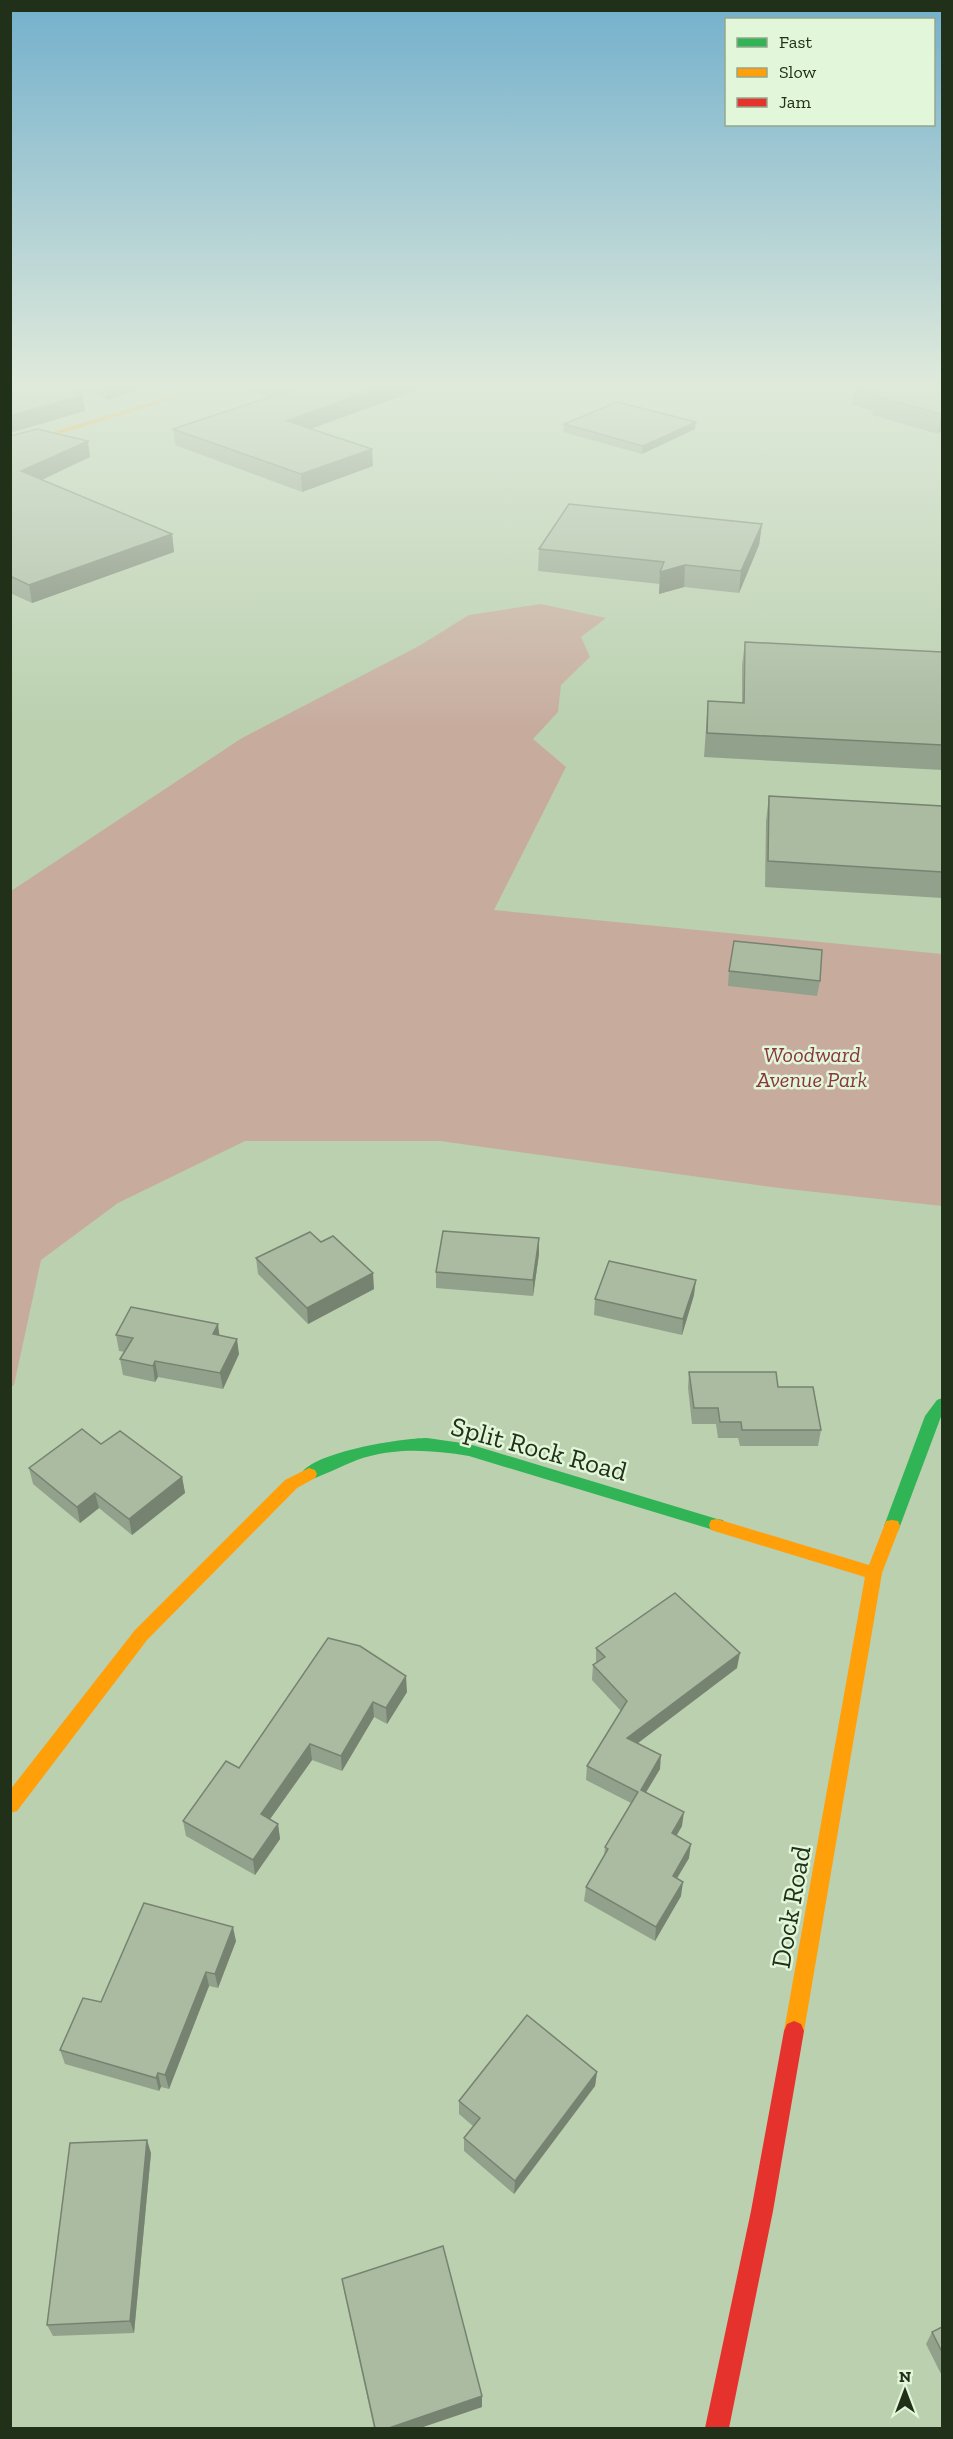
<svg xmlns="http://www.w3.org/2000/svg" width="953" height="2439" viewBox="0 0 953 2439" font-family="'Zilla Slab',serif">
<rect width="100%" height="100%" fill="#bad0af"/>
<!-- green -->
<polygon fill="#c7ac9e" points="541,604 606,618 581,637 590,657 561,685 558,712 533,739 566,767 494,910 942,954 942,1206 779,1188 440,1141 245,1141 118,1203 41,1260 14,1385 11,1387 11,891 242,738 419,646 469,615"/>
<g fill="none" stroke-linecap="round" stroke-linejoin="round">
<!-- fast -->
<g fill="#30b455" fill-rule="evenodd">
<polygon points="942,1398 942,1414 900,1526 898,1531 892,1532 886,1531 884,1526 925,1416 937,1400"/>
<path d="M427 1438 469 1444 717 1519 723 1520 725 1525 723 1530 717 1531 469 1456C430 1450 395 1447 357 1460 341 1466 325 1475 309 1480L303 1478 301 1474C313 1452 402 1438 427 1438Z"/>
</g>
<!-- slow -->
<g fill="#ff9f0a" fill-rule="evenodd">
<polygon points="209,385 220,385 10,449 10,445"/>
<polygon points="309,1468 315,1470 317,1474 315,1478 297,1488 147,1640 17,1811 10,1813 10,1790 135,1630 285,1480"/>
<polygon points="717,1519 869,1565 886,1521 892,1520 898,1521 900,1526 882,1573 804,2031 801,2038 794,2041 787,2038 784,2031 865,1577 711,1530 709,1525 711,1520"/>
</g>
<!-- jam -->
<polygon fill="#e5322d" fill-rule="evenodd" points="794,2021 801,2024 804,2031 773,2211 729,2428 705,2428 751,2211 784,2031 787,2024"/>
</g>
<!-- wall -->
<g fill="#92a18b">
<polygon points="74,385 153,385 108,400"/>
<polygon points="233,385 431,385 311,429 373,466 302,492 175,445 173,429 270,397"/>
<polygon points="942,385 942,429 938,434 872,415 873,411 852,405 854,386"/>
<polygon points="564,424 695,429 642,454 563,432"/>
<polygon points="10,436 90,457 42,480 172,534 174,552 32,603 10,593"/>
<polygon points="762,524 759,545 739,593 684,587 659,594 660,584 538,571 539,549"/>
<polygon points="745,642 942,652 942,770 704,757 708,701 742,702 742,665"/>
<polygon points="769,796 942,806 942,898 765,887 766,821"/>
<polygon points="729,971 820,981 817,996 728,986"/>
<polygon points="539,1238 539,1254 533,1296 436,1288 436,1272"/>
<polygon points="321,1242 374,1289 308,1324 258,1274 256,1258"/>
<polygon points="694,1295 682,1335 594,1315 595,1299"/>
<polygon points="116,1335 220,1335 239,1354 223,1389 158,1377 155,1382 123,1375 120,1359 125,1352 119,1351"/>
<polygon points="689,1372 778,1387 821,1430 818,1446 740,1446 738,1438 718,1438 716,1424 692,1424 688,1388"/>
<polygon points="101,1444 182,1477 185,1493 132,1535 99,1508 80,1523 33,1484 29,1468"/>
<polygon points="328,1638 407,1692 387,1724 374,1717 342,1771 312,1760 270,1819 278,1824 280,1839 255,1875 186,1836 183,1821 239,1768"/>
<polygon points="596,1648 737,1668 638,1743 660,1769 646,1792 682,1826 676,1836 689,1858 677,1878 681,1896 655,1941 584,1901 586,1887 604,1856 605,1847 631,1803 586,1780 587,1766 621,1711 592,1680 593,1665 596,1664"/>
<polygon points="236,1941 218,1988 209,1986 169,2089 161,2087 159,2091 65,2064 60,2050 101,2002"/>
<polygon points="597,2072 595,2086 514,2194 464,2151 464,2138 473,2126 459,2114 459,2101"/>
<polygon points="151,2153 134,2333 53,2336 47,2325"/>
<polygon points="342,2279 482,2396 482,2407 420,2428 374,2428 344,2291"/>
<polygon points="942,2327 942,2376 926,2344 932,2332"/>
</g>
<!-- shaded-wall -->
<g fill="#778371">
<polygon points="106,385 153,385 108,400"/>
<polygon points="386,385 431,385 288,437 287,421"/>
<polygon points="82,391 85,411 10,433 10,416"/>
<polygon points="942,413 942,429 938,434 941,414"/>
<polygon points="696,422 695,429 642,454 643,446"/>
<polygon points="88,441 90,457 24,488 21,471"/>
<polygon points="372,449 373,466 302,492 301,474"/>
<polygon points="762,524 759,545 739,593 741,571"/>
<polygon points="172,534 174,552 32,603 29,585"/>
<polygon points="685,565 684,587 659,594 660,572"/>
<polygon points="539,1238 539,1254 533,1296 533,1280"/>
<polygon points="373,1273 374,1289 308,1324 307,1308"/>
<polygon points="696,1280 694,1295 682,1335 683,1319"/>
<polygon points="218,1324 220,1340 213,1334"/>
<polygon points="237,1339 239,1354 223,1389 220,1373"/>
<polygon points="155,1361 158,1377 155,1382 153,1366"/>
<polygon points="182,1477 185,1493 132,1535 129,1519"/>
<polygon points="95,1493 99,1508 80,1523 77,1507"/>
<polygon points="740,1653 737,1668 626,1752 627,1738"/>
<polygon points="406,1676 407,1692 387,1724 386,1708"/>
<polygon points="373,1702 374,1717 342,1771 341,1756"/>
<polygon points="310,1744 312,1760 263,1829 261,1814"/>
<polygon points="661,1755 660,1769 639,1804 641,1790"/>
<polygon points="684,1812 682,1826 670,1847 672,1833"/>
<polygon points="278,1824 280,1839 255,1875 253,1860"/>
<polygon points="691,1844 689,1858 670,1890 673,1876"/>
<polygon points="683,1882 681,1896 655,1941 656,1927"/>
<polygon points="233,1927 236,1941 218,1988 215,1974"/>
<polygon points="206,1972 209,1986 169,2089 165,2075"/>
<polygon points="597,2072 595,2086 514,2194 515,2181"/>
<polygon points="158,2073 161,2087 159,2091 156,2078"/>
<polygon points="147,2140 151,2153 134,2333 130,2321"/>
<polygon points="482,2396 482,2407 420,2428 389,2428"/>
</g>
<!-- building -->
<g fill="#aabba2" stroke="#778371" stroke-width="1.5">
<polygon points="10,385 70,385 82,391 76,393 83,395 10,416"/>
<polygon points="282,385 386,385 287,421 372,449 301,474 173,429 294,389"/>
<polygon points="856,385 942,385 942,413 941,414 875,396 881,394 854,386"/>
<polygon points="617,402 696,422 643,446 564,424"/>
<polygon points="37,429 88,441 21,471 172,534 29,585 10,576 10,436"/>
<polygon points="569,504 762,524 741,571 685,565 660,572 664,562 539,549"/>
<polygon points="745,642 942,652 942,745 707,733 708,701 744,703"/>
<polygon points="769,796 942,806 942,872 768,861"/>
<polygon points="734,941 822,950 820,981 729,971"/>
<polygon points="443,1231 539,1238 533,1280 436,1272"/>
<polygon points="310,1232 321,1242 333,1236 373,1273 307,1308 256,1258"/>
<polygon points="609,1261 696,1280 683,1319 595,1299"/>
<polygon points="131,1307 218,1324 213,1334 237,1339 220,1373 155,1361 153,1366 120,1359 133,1338 116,1335"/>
<polygon points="689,1372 776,1372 778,1387 813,1387 821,1430 742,1430 741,1422 720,1422 718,1408 694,1408"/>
<polygon points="82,1429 101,1444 120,1431 182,1477 129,1519 95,1493 77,1507 29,1468"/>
<polygon points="675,1593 740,1653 627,1738 661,1755 641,1790 684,1812 672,1833 691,1844 673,1876 683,1882 656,1927 586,1887 608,1849 605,1847 638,1792 587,1766 627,1701 593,1665 605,1657 596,1648"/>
<polygon points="328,1638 360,1646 406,1676 386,1708 373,1702 341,1756 310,1744 261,1814 278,1824 253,1860 183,1821 226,1761 239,1768"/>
<polygon points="144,1903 233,1927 215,1974 206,1972 165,2075 158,2073 156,2078 60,2050 83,1998 101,2002"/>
<polygon points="527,2015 597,2072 515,2181 464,2138 480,2118 459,2101"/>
<polygon points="147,2140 130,2321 47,2325 70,2143"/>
<polygon points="443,2246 482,2396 389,2428 375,2428 342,2279"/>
<polygon points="942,2327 942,2352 932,2332"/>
</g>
<!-- sky -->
<linearGradient id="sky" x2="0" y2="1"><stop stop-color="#73b0cc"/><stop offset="0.53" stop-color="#e0eadb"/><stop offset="1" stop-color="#e0eadb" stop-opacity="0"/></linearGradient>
<rect width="953" height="727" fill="url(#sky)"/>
<g text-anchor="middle" stroke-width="5" stroke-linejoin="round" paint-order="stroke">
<!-- park labels -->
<g font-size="22" font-style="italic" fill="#8a353f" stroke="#e2f7d9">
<text x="812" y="1062">Woodward<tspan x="812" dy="25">Avenue Park</tspan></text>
</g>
<!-- near-street labels -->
<g font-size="27" fill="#213019" stroke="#e2f7d9">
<text transform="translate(539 1449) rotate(15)" y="9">Split Rock Road</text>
<text transform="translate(791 1907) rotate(-80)" y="9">Dock Road</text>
</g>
</g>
<!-- border -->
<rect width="953" height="2439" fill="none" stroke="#213019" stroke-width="24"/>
<!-- legend -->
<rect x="725" y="18" width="210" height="108" fill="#e2f7d9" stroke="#95a78c" stroke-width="1.5"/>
<rect x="737" y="38" width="30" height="9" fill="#30b455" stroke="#95a78c" stroke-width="1.5"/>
<text x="779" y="48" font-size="18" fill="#213019">Fast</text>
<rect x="737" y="68" width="30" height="9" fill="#ff9f0a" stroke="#95a78c" stroke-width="1.5"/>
<text x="779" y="78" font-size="18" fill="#213019">Slow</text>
<rect x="737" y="98" width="30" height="9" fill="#e5322d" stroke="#95a78c" stroke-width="1.5"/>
<text x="779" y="108" font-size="18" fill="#213019">Jam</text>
<!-- north arrow -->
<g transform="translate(905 2391)" stroke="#e2f7d9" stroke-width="4.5" paint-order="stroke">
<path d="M0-4.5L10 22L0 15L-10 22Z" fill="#213019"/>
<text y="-9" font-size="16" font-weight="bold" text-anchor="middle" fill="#213019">N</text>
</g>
</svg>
